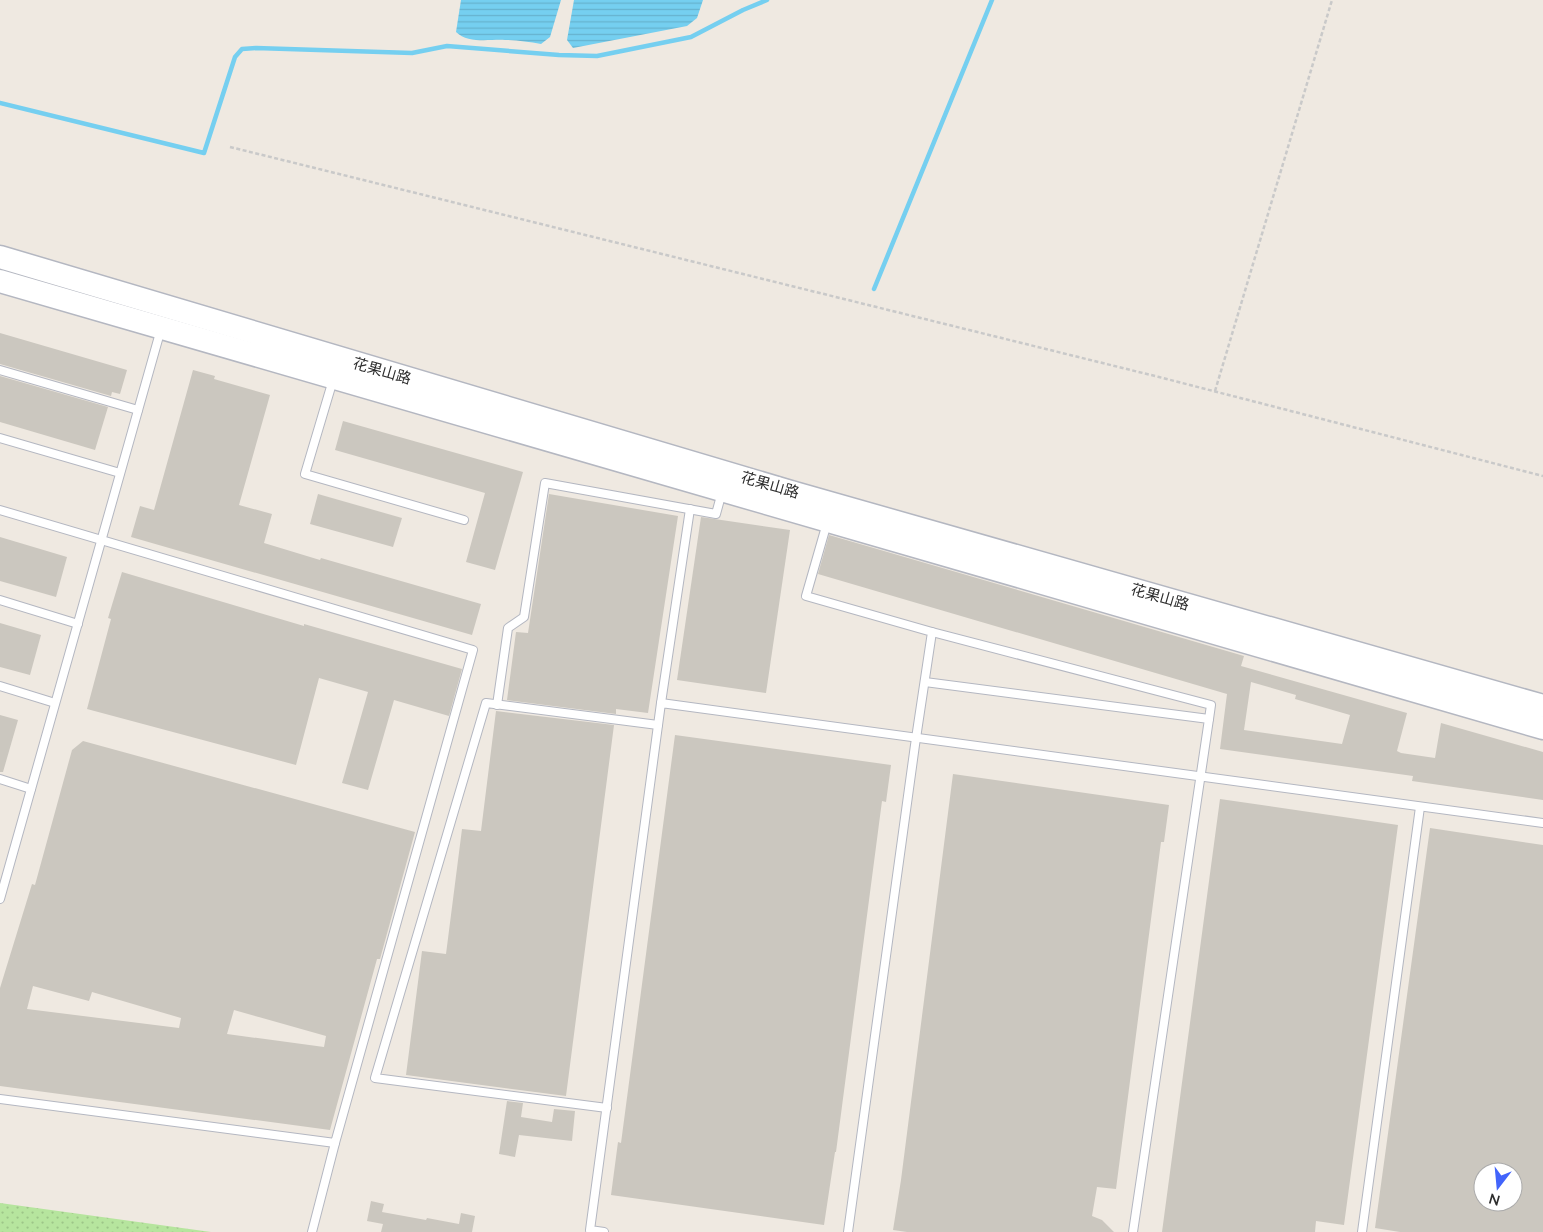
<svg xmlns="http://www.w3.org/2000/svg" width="1543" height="1232" viewBox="0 0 1543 1232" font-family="Lato,'Noto Sans SC',sans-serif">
<defs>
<pattern id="grass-dots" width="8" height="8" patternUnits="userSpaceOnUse" patternTransform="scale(1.25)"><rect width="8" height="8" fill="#b6e59e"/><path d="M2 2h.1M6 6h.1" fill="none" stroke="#9dc588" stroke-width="1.8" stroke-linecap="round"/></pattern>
<pattern id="water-rules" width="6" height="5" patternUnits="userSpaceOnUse" patternTransform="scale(1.25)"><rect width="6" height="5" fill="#75cff0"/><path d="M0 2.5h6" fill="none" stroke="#66b2ce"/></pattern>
</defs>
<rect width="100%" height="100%" fill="#efe9e1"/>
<!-- grass -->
<polygon fill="url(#grass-dots)" points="0,1203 211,1232 0,1232"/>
<!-- water -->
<g fill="url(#water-rules)">
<path d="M461 0H561L550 37 541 44C529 42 517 40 505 40 490 39 468 44 456 32Z"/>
<polygon points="574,0 703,0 697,18 687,26 573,48 567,40"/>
</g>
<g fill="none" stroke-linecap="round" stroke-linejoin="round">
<!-- stream -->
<g stroke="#75cff0" stroke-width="4.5">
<polyline points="0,103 204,153 235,57 242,49 256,48 412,53 447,46 559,55 597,56 691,37 743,10 767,0"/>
<polyline points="874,289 992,0"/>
</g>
</g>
<!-- building -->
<g fill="#cbc7bf" fill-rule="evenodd">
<polygon points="0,333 127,370 120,394 112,392 111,396 0,364"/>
<polygon points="193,370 215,376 214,379 270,395 239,505 272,514 264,543 320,560 321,558 481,604 472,635 131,537 140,506 154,510"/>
<polygon points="0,376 108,407 95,450 0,422"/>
<polygon points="343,421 523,472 495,570 466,562 485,493 335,450"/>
<polygon points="318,494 402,518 393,547 310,524"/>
<polygon points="549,494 678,516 648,713 616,709 616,714 507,700 516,632 528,633"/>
<polygon points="701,517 790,530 766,693 677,680"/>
<path d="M829 535 1244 656 1241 666 1407 713 1397 751 1401 753 1435 758 1441 723 1543 752V800L1412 781 1413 776 1220 749 1227 694 818 574ZM1251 682 1296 695 1295 699 1350 715 1342 744 1244 730Z"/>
<polygon points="0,537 67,557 56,597 0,581"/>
<polygon points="122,572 304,626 304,624 462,669 449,716 394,700 368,790 342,783 368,692 319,678 296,765 87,709 111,619 108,618"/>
<polygon points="0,623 41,635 30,675 0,667"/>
<polygon points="496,711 614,725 566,1096 406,1075 422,951 446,954 462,829 481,831"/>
<polygon points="0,715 18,720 3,772 0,772"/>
<polygon points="675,735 891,765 886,802 882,801 836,1152 835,1152 824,1225 611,1195 618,1142 621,1143"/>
<path d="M83 741 415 832 380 959H377L330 1130 0 1086V988L32 884 35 885 72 750ZM33 986 89 1001 92 992 181 1018 179 1028 27 1009ZM234 1010 326 1036 324 1047 227 1034Z"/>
<polygon points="953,774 1169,805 1164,842 1161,842 1116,1189 1097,1187 1092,1216 1102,1220 1114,1232 907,1232 893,1230 901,1180"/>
<polygon points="1220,799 1398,825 1344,1225 1316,1221 1315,1232 1162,1232"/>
<path d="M1430 828 1543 845V1232H1400L1375 1228ZM1483 1172H1513V1202H1483Z"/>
<polygon points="507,1101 523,1103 521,1117 552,1122 554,1109 575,1111 572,1141 519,1135 515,1157 499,1154"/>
<polygon points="371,1201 384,1204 382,1212 426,1220 427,1218 459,1224 461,1213 475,1216 472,1232 381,1232 383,1224 367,1221"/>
</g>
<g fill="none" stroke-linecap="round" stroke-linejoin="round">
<defs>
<g id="lane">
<polyline points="0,370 138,410"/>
<polyline points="333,380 305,474 464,520"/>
<polyline points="0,438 120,473"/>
<polyline points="0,510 473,650 335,1143 0,1099"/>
<polyline points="827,523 806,596 932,632 915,745 848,1232"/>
<polyline points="0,600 78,624"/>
<polyline points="932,632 1211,705 1209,719"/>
<polyline points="925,682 1209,719 1133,1232"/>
<polyline points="0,686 55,703"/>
<polyline points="661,703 690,509"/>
<polyline points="497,705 508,628 524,617 545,483 716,514 722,492"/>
<polyline points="0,779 31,789"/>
<polyline points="0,899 161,329"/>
<polyline points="607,1108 375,1078 486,703 658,725"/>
<polyline points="312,1232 335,1143"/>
<polyline points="604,1232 590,1230 661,703 1543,823"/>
<polyline points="1362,1232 1420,807"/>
</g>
<g id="secondary">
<polyline points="0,257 791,492 1543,706"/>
<polyline points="0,281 1543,728"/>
</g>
</defs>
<!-- lane casing -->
<use href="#lane" stroke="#b4b7c1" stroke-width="10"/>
<!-- secondary casing -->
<use href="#secondary" stroke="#b4b7c1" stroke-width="25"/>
<!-- path -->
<g stroke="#c9c9c9" stroke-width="2.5" stroke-dasharray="4 2.5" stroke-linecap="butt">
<polyline points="230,147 1159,377 1543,476"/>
<polyline points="1215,391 1332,0"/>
</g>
<!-- lane -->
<use href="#lane" stroke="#fff" stroke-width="8"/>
<!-- secondary -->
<use href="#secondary" stroke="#fff" stroke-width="22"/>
</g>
<g text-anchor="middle" stroke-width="5" stroke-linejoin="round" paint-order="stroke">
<!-- street labels -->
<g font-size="15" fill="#2e2e2e" stroke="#fff">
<text transform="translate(382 371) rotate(16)" y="5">花果山路</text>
<text transform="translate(770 485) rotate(16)" y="5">花果山路</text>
<text transform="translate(1160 597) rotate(16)" y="5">花果山路</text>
</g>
</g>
<!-- north arrow -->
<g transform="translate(1498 1187) rotate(196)"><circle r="24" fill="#ffffff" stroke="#ababab"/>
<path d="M0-4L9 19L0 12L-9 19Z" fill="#4264fb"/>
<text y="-8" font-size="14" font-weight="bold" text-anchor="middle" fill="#2e2e2e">N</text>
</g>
</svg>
